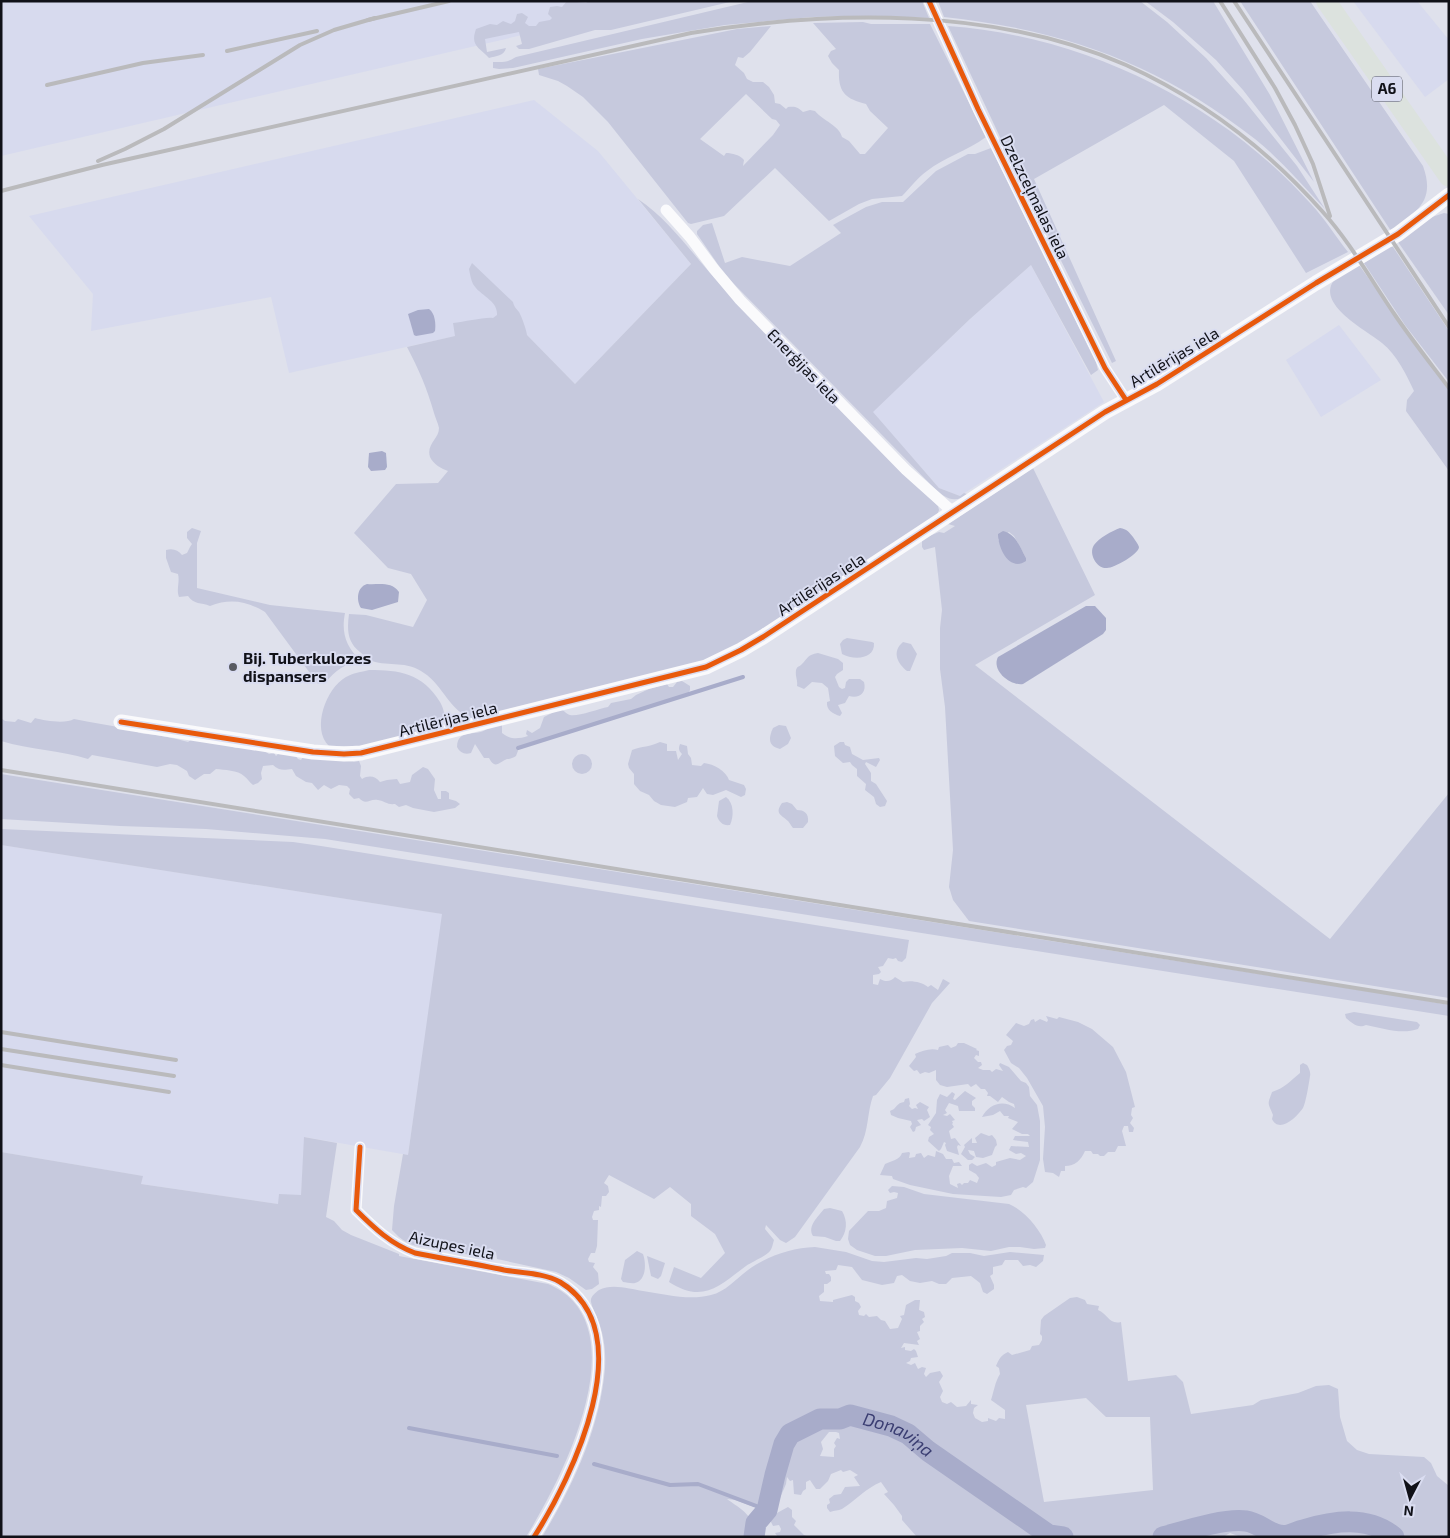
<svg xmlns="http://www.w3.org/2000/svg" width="1450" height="1538" viewBox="0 0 1450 1538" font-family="'Exo 2',sans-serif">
<rect width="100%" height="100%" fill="#dfe1ec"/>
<!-- built -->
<g fill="#d7daee">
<polygon points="1,1 669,1 1,156"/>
<polygon points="1353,1 1417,1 1449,40 1449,79 1425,97"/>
<polygon points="534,100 598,151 691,264 575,384 515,323 289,373 271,297 91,331 93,294 29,216"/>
<polygon points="1031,265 1104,402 960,496 939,488 872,412 970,319"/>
<polygon points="1339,325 1381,380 1321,417 1286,360"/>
<polygon points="1,845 443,914 408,1155 305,1137 301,1196 278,1204 141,1184 142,1176 1,1152"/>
</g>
<!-- green -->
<g fill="#c6c9dd" fill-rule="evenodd">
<path d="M567 1 586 3 589 1H734L611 30H595L529 49H519L516 46 522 44 519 32 485 39 487 52 506 48C504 56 496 56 489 58 479 47 470 46 476 29L490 24 497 25 503 21 511 24 515 21 517 14 522 13 528 17 525 23 529 26H536L539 22 550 20 552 18 548 14 550 7 557 6 562 7Z"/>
<path d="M752 1H922L929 18 860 16 812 17 725 25 642 39 513 68 499 69 493 68V62C503 62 506 63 516 57Z"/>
<path d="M938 1H1140L1167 22 1206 58 1243 99 1297 166 1325 209C1302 185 1281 160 1255 139 1159 64 1065 30 944 17Z"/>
<polygon points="1145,1 1213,1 1270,95 1314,182 1243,90 1216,60 1173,22"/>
<path d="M1240 1H1310L1423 166C1436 202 1416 212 1391 231Z"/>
<path d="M863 22 871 24H930L986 137C967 151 945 157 927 171 917 178 910 188 902 196L872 199 859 204 829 221 775 168 724 216 691 224 688 223 608 122 583 97 567 86 558 81 539 75 538 69 737 29 771 26 750 52 743 58 738 57 735 65 744 73 747 79 753 82H763L769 87 774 95 775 103 780 104 786 109 788 107C795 106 798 107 803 112L810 110 815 111C823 121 839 125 842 137L849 141 860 154H865L888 128 870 111 866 104C845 99 838 92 839 70L832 63 828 56 831 51 836 49 813 23ZM746 94 772 119 776 120 780 125 773 135 743 166 744 160C740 155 732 153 726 153L724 156 700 139Z"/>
<path d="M948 26C1086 36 1219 102 1311 204 1325 219 1336 237 1348 252L1306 273 1234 161 1164 105 1034 179 1116 361 1112 363 1007 152Z"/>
<path d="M991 148 1096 362 1098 370 1091 375 1031 265 970 319 873 412 939 488 960 496 964 493 969 495C952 503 947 499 934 488L733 283 719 266 697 234V231L703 225 712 223 725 263 742 257 790 266 841 233 833 225 866 207 882 202H903L936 171 968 154H975Z"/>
<path d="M638 199C672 222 694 257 722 286 794 359 866 433 938 506L939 510 937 515 856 568 852 567 847 568V575L755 636 708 661 474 719C449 712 444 686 424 673 406 660 390 667 372 661 367 659 364 655 360 652 347 642 347 629 349 614L366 615 413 627 427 600 411 574 388 568 354 533 396 484 438 483 448 471C442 469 433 464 430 457 426 444 439 439 439 428 438 423 435 417 434 413 427 388 419 370 407 347L455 336 453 323C465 322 484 317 493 318L497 315C498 300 480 296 473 284 471 280 470 274 469 269L472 263 513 302C514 307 516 308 519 312 521 315 527 331 527 335L575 384 691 264Z"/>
<polygon points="1444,213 1449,214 1449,315 1398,242 1432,217"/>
<polygon points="1389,247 1393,247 1449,331 1449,382 1405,325 1364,263"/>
<path d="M1359 265 1449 391V471L1406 411 1407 400 1414 391C1406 374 1397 355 1382 343 1368 331 1312 303 1336 278 1342 272 1352 269 1359 265Z"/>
<path d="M1033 468 1095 595 975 665 1330 939 1449 793V998L969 921 953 900 949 887 953 850 945 707 940 669V628L942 610 935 547 924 550 922 547V539L939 532 944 533 955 526 948 524ZM1009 532 1014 536 1026 558 1005 555 998 539Z"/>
<path d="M192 528 201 531 197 543V588L270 605 345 613C341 633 346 647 361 661 345 663 335 671 325 683L318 684 265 612C247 601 230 598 210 606 201 602 194 605 188 596L179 597C176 590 180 582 178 574L171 572 166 558V550C173 548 178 550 182 555L187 553 190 547 192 544 187 538V532Z"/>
<path d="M847 638 872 642 874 643C875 660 853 660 842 654L840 644 843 640Z"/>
<path d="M903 642 911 644 917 654 910 671H907C898 664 891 652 903 642Z"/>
<path d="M818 653 838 659 843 663V670L837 674 835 677 839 687 842 689 845 688 846 682 849 679H860L864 682C867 693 859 699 849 696L845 703 838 705 842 713 840 716C833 714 826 710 827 702L830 701 828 688 822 683 812 682 804 689 797 686C798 681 795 676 796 670 798 665 798 668 802 664 808 658 807 655 818 653Z"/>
<path d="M369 670C400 670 422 673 440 702 445 711 446 718 440 727L363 746H329C311 729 326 688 346 677 353 673 361 672 369 670Z"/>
<path d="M682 681 690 686V690L688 694 519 748 516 756C513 758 510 759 507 759 499 762 495 770 489 758H484L475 744 471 753C465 755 460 753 457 747 458 726 478 739 489 727L502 724V733C511 740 518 739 528 736L526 734 527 730 532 733 540 728 544 717 560 709C564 710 566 714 570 715 577 717 598 709 608 707L611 703 631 699 636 695 649 689 667 684 669 687H673L677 682Z"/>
<path d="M1 718 5 721 15 722 18 719 31 723 35 718C45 721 66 724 74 719 93 723 112 725 131 730 136 731 141 734 146 734 160 735 174 738 188 742L192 739 223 744 236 748 240 747 263 750 269 754 274 753 276 756 278 754 295 755 298 759 301 760 303 757 354 762 359 761 361 766 360 776 362 779C369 775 375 776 380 782L387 780 397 779 400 784 410 782 412 775 423 767 428 769 435 779 434 790 438 799H441V791H446L449 793V799L456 801 460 804 455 808 434 812 413 808 406 805 399 807 395 804C387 805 385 801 378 800 370 798 366 806 359 798L354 799 349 794 350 789 347 786 339 785 331 789 324 785 318 790 312 783 306 782 296 776 292 769C284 770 279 771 273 765L263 766 261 773 262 779 258 783 253 785C249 782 248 779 244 776 238 770 224 770 216 769L210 774H204L195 780 189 776 187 771 177 765 170 764 157 767 92 755 88 759C60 750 30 750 1 741Z"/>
<path d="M779 725 786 726 791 738 788 744 780 749C767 746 769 737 773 728Z"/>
<path d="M660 742 667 744V751H676L678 760 682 754C679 751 678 749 680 744L687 746 688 754 691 758 692 765 701 766 704 763C714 764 726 771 729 780L744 785 746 789 745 795 741 797 726 790 713 795 707 794 703 788 697 797 688 798 687 802 675 807 661 805 654 801 649 795 640 791 634 784V774L629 768 628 764 632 750C642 746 650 747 660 742Z"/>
<polygon points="840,742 844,742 845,745 850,747 852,754 863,760 879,758 880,760 876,767 866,762 865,764 871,773 871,781 876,784 887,801 885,806 880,807 876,804 874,797 865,790 866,784 857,776 857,769 852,765 850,762 843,763 835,756 834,746"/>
<circle cx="582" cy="764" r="10"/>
<polygon points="1,774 1416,999 1449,1005 1449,1016 325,839 206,829 120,826 1,819"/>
<path d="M726 797C734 803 734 816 730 825 723 826 719 822 717 816L719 801Z"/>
<path d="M787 802 792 804 797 810C804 810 809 813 808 822L803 828H793C791 826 790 823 788 821 782 815 774 814 782 803Z"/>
<path d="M1 829 293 842 321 846 909 940 906 958 902 962 898 961 896 958 893 959 888 958 883 966 878 967 881 972 879 974 873 975V984L878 985 880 979C885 982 891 982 895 977L903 982C911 980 922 982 928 987L931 985 938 990 943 979 950 983 932 1003 890 1078 876 1095 873 1096C867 1112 869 1131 860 1147L795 1237 786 1243 780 1240 766 1225 765 1229 774 1240C773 1243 772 1249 770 1251 766 1256 752 1262 746 1266 719 1286 703 1304 669 1282L674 1267 701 1278 725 1253 715 1234 691 1216V1204L670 1187 654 1199 609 1175 604 1183 608 1186 609 1192 606 1196H602L601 1207 599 1206V1210L594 1211 592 1217 593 1220H598L597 1246 595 1253H591L588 1259 589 1262 595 1263 593 1267 598 1273 599 1284 592 1289 586 1290 569 1278 556 1272 497 1259 496 1252 490 1248 486 1253 487 1258 426 1247C411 1247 401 1240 392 1230L394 1206 403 1154 408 1155 442 914 1 845Z"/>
<path d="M1354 1012 1417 1022 1420 1025 1418 1029C1401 1035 1383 1028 1366 1025 1358 1029 1352 1023 1346 1018L1345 1014Z"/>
<path d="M1046 1016 1057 1019 1059 1017 1078 1022 1092 1029 1113 1047 1126 1072 1135 1107 1132 1108 1131 1115 1133 1118 1130 1123 1134 1128 1133 1132H1129L1128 1126H1124L1122 1131 1126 1146H1118L1115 1152H1108L1104 1156H1100L1098 1154H1093L1091 1151H1085C1081 1160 1075 1166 1065 1166V1171H1061L1059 1177 1053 1173 1045 1172 1043 1159 1045 1127 1043 1106 1027 1078 1019 1068 1011 1063 1004 1050 1007 1046 1011 1045 1013 1041 1006 1035 1016 1023 1024 1026 1029 1024 1031 1020 1034 1019 1035 1022 1040 1019 1047 1022 1048 1020Z"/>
<path d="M958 1043H964L977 1049 976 1050 979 1051V1056L976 1055 974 1058 978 1062H981L982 1065 978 1068 983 1070H990L992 1072 996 1069 1003 1071 999 1065 1000 1063 1009 1067 1021 1081 1026 1083 1029 1087 1030 1096 1037 1105 1040 1121V1160L1033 1182 1026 1188 1023 1187 1014 1190 1011 1195 1001 1197 953 1194 910 1185 893 1179 892 1176 880 1175 885 1164C891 1161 900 1160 902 1153L909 1152 910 1153 909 1158 915 1157 916 1154 921 1153 924 1158 928 1155 935 1157 936 1151 943 1154 946 1159H952L954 1163 959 1162 962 1166H953L949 1176 950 1184 958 1188 957 1184 960 1183 962 1185 964 1183H968L970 1180 977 1183 979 1178 976 1174 969 1170V1165L972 1163 977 1166 986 1163 992 1167 996 1165V1162L1010 1158 1020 1160 1026 1156 1021 1153 1016 1154 1009 1150 1011 1146 1029 1147 1028 1142 1013 1140 1015 1136H1030L1028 1134H1022L1012 1129 1018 1122 1008 1118 1009 1116H1004L1000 1111 993 1115 982 1117C989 1104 1003 1099 1015 1108L1014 1104 1009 1102 1002 1097 998 1102 990 1096H987L988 1093 985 1089H981L976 1084 971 1087 968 1084 947 1087 940 1085 936 1080V1070L929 1073 925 1072 920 1074 917 1070 914 1071 909 1066 916 1057 915 1054C922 1051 930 1048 938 1050L939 1047 948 1045 951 1048 956 1046Z"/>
<path d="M1303 1063 1307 1065C1309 1068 1311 1073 1310 1076 1309 1083 1306 1102 1303 1108 1297 1117 1279 1134 1272 1119L1273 1115C1268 1102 1267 1106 1272 1092 1285 1088 1290 1081 1300 1073V1065Z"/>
<polygon points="965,1091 976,1098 972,1101 972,1105 975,1108 975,1111 959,1111 958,1106 949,1103 945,1110 947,1113 943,1115 947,1116 950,1114 955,1120 952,1121 953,1123 952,1124 954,1127 949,1131 951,1139 955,1138 961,1146 958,1145 957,1147 959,1155 947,1151 945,1145 946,1143 944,1142 941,1149 939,1151 928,1141 929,1137 934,1134 930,1130 931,1127 928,1125 936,1113 937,1100 940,1094 947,1097 952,1092 955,1094 953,1099 955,1100"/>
<path d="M909 1098 910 1104 909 1106 912 1109 915 1108 918 1109 916 1105 920 1102 929 1107 927 1110 930 1117 924 1121 922 1119 917 1120 921 1125 916 1127 915 1131 913 1132 910 1127 912 1124 911 1121 898 1118 891 1115 890 1111C891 1110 893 1110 894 1109 898 1105 898 1103 904 1102L905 1099Z"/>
<polygon points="981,1133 989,1136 992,1135 996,1140 997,1145 995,1147 992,1155 983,1158 976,1157 974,1151 968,1150 970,1154 975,1157 972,1160 968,1160 961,1154 965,1147 964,1145 972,1138 972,1143 977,1143 975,1138"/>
<path d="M304 1137 337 1143 326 1217 334 1221 342 1230 351 1235 399 1254V1256L548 1284C557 1288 566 1293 573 1301 624 1358 559 1484 526 1537H1V1152L143 1176 141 1184 278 1204 279 1194 301 1195Z"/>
<path d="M892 1186 904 1187 924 1194 1009 1204C1024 1210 1041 1230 1046 1245L1045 1248 1034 1249 1020 1247H1009L991 1251 962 1248 915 1250 886 1256H875L857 1250 850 1245 848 1239 849 1231 868 1211H879L886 1208 887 1201 897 1198 898 1193 894 1192 890 1193 888 1190Z"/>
<path d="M830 1208 842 1211C848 1221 847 1232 840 1241H836L825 1237 813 1236C807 1226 818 1217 824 1209Z"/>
<path d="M815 1247 846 1252 872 1261 884 1262 916 1258 927 1259 946 1256 952 1253H970L984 1256 1010 1252 1044 1255 1043 1261 1036 1267 1030 1265 1023 1266 1018 1260H1005L1002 1265 993 1267V1274L990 1276 994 1285V1289L987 1294 983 1292 980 1283 971 1276 952 1278 946 1284H939L932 1281 920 1283 910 1281 902 1275 897 1276 894 1283 882 1285 862 1280 852 1267 838 1265 836 1270 825 1271 826 1274H829L831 1277V1281L827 1284H824V1292L819 1296 820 1301 833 1302V1300L852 1295 855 1297V1301L859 1303 861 1307 858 1311 859 1315 864 1316 866 1314 869 1317 877 1316 881 1320 885 1321 890 1329 898 1328 902 1319 900 1316 904 1315 906 1305 915 1300H920L919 1310 924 1312 925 1317 922 1319 924 1322 920 1326V1331L917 1332 920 1339 917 1341 919 1345 904 1343 901 1348 905 1347V1350L911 1351 914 1349 916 1351 918 1357 911 1358 910 1361 906 1363 911 1365 915 1363 918 1369 922 1367 926 1368 924 1374 926 1377 930 1373 940 1371 943 1376 939 1382 943 1391 940 1397 942 1402 947 1404 951 1402 957 1407 966 1406 971 1400V1404L978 1405 974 1408 973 1413 975 1418 982 1422 988 1421V1418L996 1421 999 1418 1005 1419V1410L991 1400C994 1391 995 1382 1000 1374L999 1368 996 1366C999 1359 1001 1355 1008 1352L1012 1355 1030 1350 1032 1346 1039 1345 1042 1340V1336L1040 1334 1041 1320 1044 1316 1070 1298 1077 1297 1085 1300 1087 1304 1099 1306 1098 1310C1108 1314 1109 1325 1121 1322L1128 1381 1176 1375 1183 1382 1191 1414 1253 1405 1261 1400 1298 1393 1316 1386 1329 1385 1338 1389 1340 1417 1347 1441 1357 1450 1369 1454 1424 1457 1431 1463 1437 1476 1449 1486V1537H1241L1230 1533 1223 1537H1174L1185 1530 1166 1534 1165 1537H917L902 1520V1516L894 1505 884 1494 888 1492 881 1482C866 1488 855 1501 842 1509 838 1511 835 1510 830 1512L827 1508V1505L830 1503 829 1499 834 1495 841 1494 845 1487 860 1486 854 1477 858 1475 850 1470 843 1472 841 1470 831 1474 828 1481 820 1489H816L810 1480 806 1482V1489L803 1491 801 1495 794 1494 793 1480 790 1481 787 1477 786 1484 777 1505H775L774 1503 771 1502 765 1505 760 1504 754 1507 735 1500 727 1499C740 1509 760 1517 747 1537H542C573 1486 600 1428 605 1368 606 1351 604 1336 598 1320 596 1314 592 1308 591 1302 590 1297 595 1293 599 1290 612 1283 630 1289 643 1291 665 1294 689 1301 711 1295 725 1292 736 1279 748 1270 767 1256 791 1248 815 1247ZM1086 1398 1106 1417H1150L1153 1490 1044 1502 1026 1405ZM829 1432H836L839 1433 840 1439 837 1438 834 1443 836 1446 834 1449V1457L820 1456 823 1449 821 1442Z"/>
<path d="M637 1251 643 1254C646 1262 647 1280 635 1283 632 1284 626 1282 623 1282L621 1279 625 1260Z"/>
<polygon points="647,1256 665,1263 661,1276 658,1279 651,1276"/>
<polygon points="788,1507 792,1510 792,1517 796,1521 794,1525 804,1535 809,1537 778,1537 775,1533 780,1532 781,1529 779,1525 773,1526 771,1522 765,1521 769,1515 777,1513"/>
</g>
<!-- water -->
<g fill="#a8acca">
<path d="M429 309C435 313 436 324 435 331L433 333 416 336 414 335 408 314 418 310Z"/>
<polygon points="382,451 386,453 387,467 385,470 371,471 368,467 369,453"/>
<path d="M1120 528C1127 529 1129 532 1133 537 1135 540 1138 544 1139 547 1139 554 1114 568 1107 568 1097 569 1088 554 1094 545 1099 538 1112 531 1120 528Z"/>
<path d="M1003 531C1016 534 1020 547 1026 558V561C1010 572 998 549 998 534Z"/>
<path d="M367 584C379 585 391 581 399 592L398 602 372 610 361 608C356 600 357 587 367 584Z"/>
<path d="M1086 606H1095L1106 618V630L1103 634 1023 684C1010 686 991 670 998 657Z"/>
</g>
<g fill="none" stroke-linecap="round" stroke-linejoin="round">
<!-- stream -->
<g stroke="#a8acca" stroke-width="4">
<polyline points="518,748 743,677"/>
<polyline points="409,1428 557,1456"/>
<polyline points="594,1464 670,1485 698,1484 767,1510"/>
</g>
<!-- river -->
<g stroke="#a8acca" stroke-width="21">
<path id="s1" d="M754 1537 756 1523 767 1510 775 1475 784 1444 790 1434 820 1419H840L850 1415 891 1426 908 1434 928 1451 1049 1535 1063 1537"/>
<path d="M1163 1537C1185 1531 1224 1518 1246 1521 1261 1523 1272 1538 1288 1535 1293 1534 1298 1531 1303 1530 1333 1521 1368 1515 1394 1537"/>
</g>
<!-- minor -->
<g stroke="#fafafc" stroke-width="11">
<polyline points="929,1 978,109 1105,368 1126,400"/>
<polyline points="666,210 690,237 714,269 740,300 906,470 953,512"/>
<path d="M360 1147 356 1210C374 1228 391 1244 415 1253 445 1259 475 1264 504 1270 522 1273 544 1273 560 1282 643 1332 572 1478 534 1537"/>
</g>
<!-- tertiary -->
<polyline stroke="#fafafc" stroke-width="15" points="121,722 313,752 344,754 361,753 706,667 741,650 763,637 1105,412 1157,384 1316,283 1398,234 1449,195"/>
<!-- trunk -->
<polyline stroke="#dce2de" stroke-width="20" points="1326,1 1449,177"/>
<!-- rail -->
<g stroke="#bababc" stroke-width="4">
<polyline points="1220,1 1275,88 1295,125 1313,164 1330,216"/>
<polyline points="1234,1 1449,327"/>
<polyline points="368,20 449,1"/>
<polyline points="227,51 317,31"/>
<polyline points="47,85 143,63 203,55"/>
<polyline points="98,161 125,149 164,129 300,45 334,30 375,18"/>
<path d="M1 191 102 165 691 33C831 10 994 7 1126 65 1201 99 1267 149 1322 211 1350 242 1371 280 1395 315 1412 340 1431 364 1449 388"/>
<polyline points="1,770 1449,1003"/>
<polyline points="1,1032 176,1060"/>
<polyline points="1,1049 174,1076"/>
<polyline points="1,1065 169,1092"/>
</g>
<defs>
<g id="cycleway">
<polyline points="929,1 978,109 1105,368 1126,400"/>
<polyline points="121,722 313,752 344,754 361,753 706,667 741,650 763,637 1105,412 1157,384 1316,283 1398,234 1449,195"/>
<path d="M360 1147 356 1210C374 1228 391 1244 415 1253 445 1259 475 1264 504 1270 522 1273 544 1273 560 1282 643 1332 572 1478 534 1537"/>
</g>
</defs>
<!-- cycleway casing -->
<use href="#cycleway" stroke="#daddf1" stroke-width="8"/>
<!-- cycleway -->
<use href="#cycleway" stroke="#e8590c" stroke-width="5"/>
</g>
<!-- markers -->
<circle fill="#585a62" stroke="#daddf1" stroke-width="2" cx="233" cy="667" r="5"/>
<g text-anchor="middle" stroke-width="4" stroke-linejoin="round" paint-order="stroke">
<!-- shield labels -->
<rect fill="#daddf1" stroke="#4d4e59" stroke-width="1" x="1372" y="76.5" width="30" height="25" rx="4"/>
<g font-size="15" font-weight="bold" fill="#101118">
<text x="1387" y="94">A6</text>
</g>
<!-- street labels -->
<g font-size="16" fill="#101118" stroke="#daddf1">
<text transform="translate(1035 197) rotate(64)" y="6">Dzelzceļmalas iela</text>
<text transform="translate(1174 357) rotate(-31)" y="6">Artilērijas iela</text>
<text transform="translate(804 366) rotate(46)" y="6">Enerģijas iela</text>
<text transform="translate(821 584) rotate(-33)" y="6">Artilērijas iela</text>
<text transform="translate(448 719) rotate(-14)" y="6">Artilērijas iela</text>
<text transform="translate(452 1245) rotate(12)" y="6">Aizupes iela</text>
</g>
<!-- poi labels -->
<g font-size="16" font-weight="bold" fill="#101118" stroke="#daddf1" text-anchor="start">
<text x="243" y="664">Bij. Tuberkulozes<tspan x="243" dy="18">dispansers</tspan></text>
</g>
<!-- water labels -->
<g font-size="18" font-style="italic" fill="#3b3e72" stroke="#daddf1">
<text dy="6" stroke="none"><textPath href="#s1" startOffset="228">Donaviņa</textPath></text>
</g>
</g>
<!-- border -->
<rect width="1450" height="1538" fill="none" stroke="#101118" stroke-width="5"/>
<!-- north arrow -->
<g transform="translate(1410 1498) rotate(186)" stroke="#daddf1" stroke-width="4" paint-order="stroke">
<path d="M0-4L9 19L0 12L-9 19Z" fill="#101118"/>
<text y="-8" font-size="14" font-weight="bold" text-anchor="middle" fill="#101118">N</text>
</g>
</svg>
